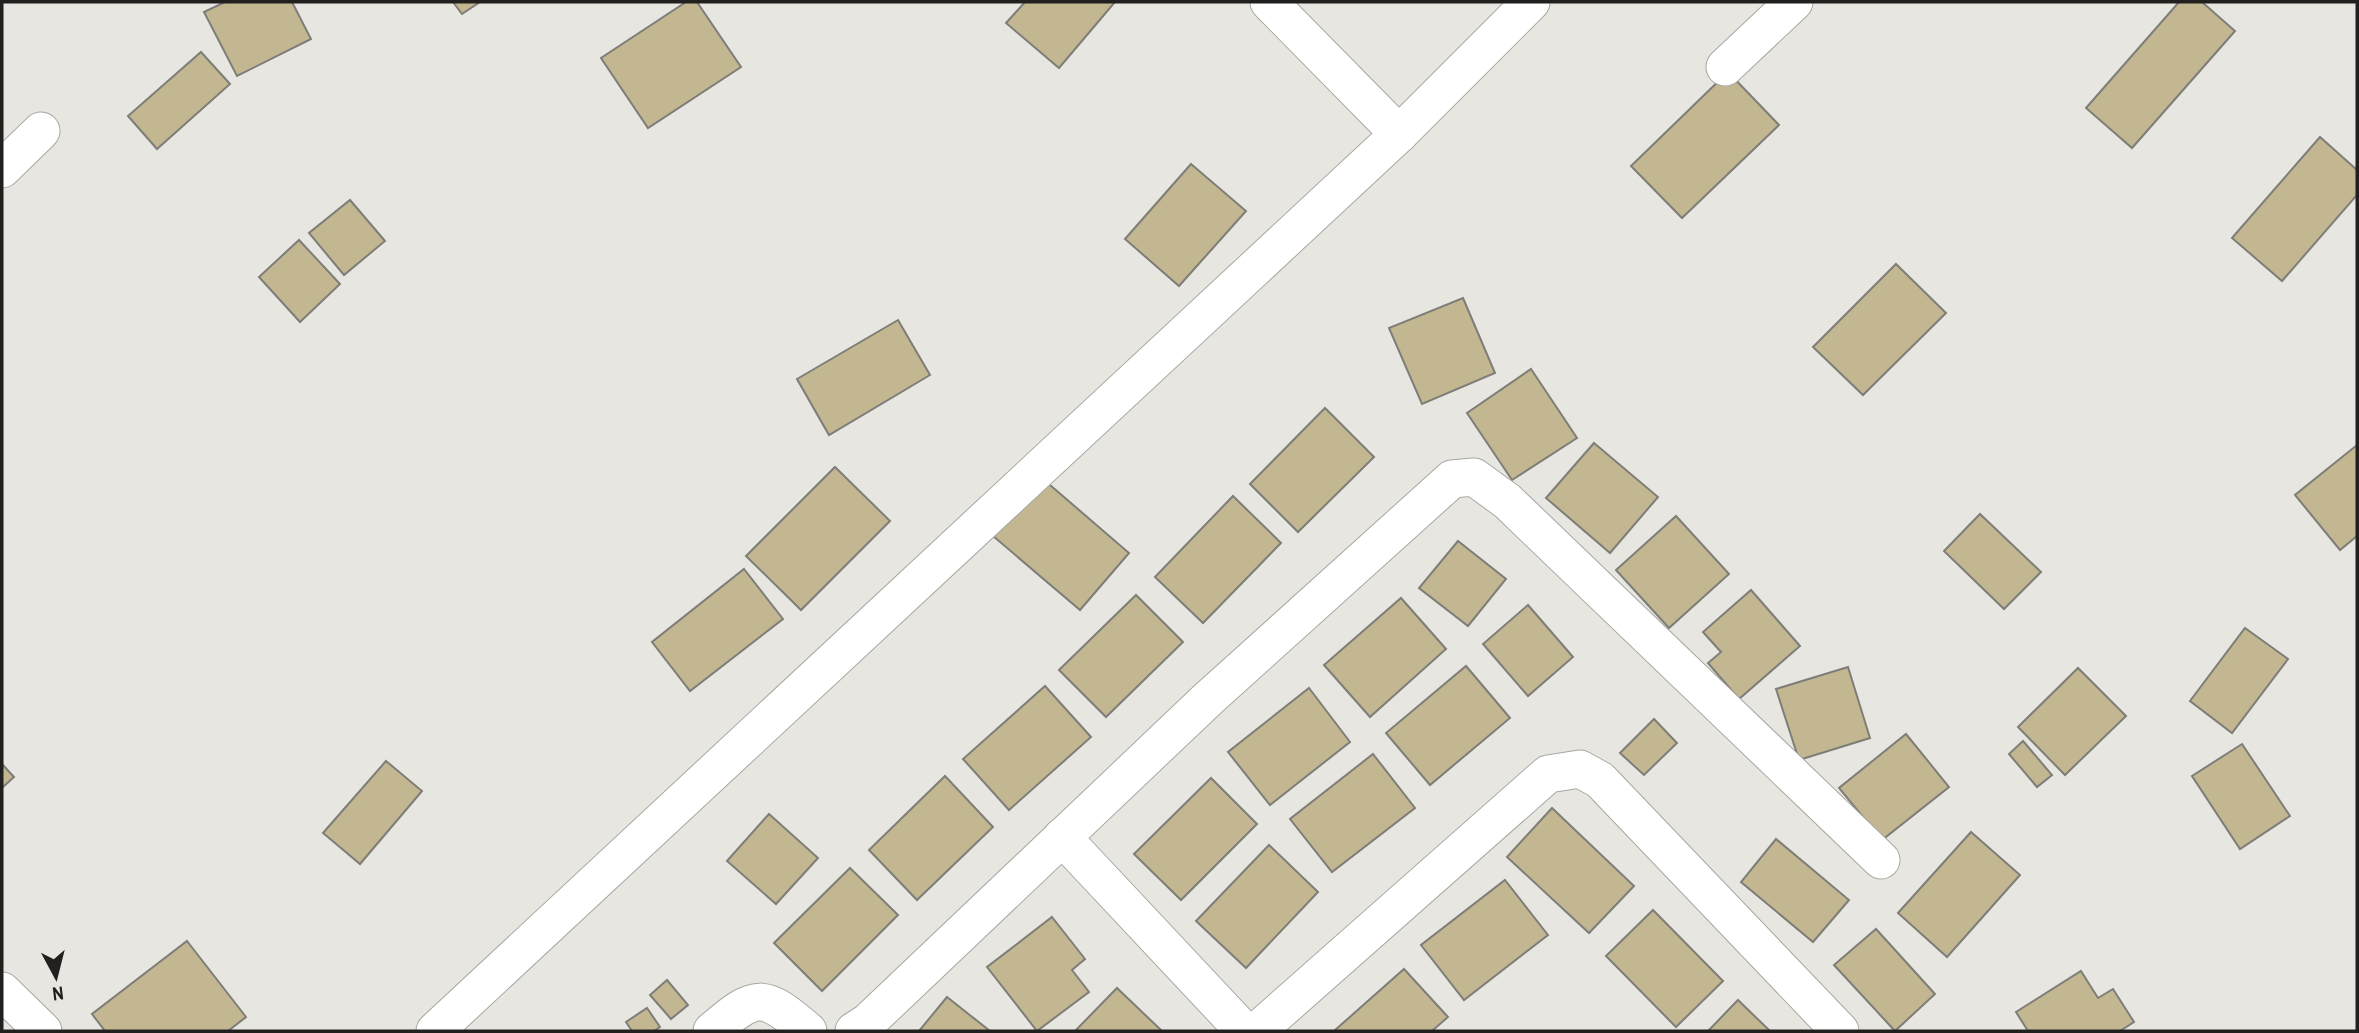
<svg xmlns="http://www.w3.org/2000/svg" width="2359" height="1033" viewBox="0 0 2359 1033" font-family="'Archivo Narrow',sans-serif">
<rect width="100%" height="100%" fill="#e8e6e1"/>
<!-- building -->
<g fill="#c3b792" stroke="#7e7d78" stroke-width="2">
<polygon points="225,2 292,2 311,39 237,76 204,12"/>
<polygon points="453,2 480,2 462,14"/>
<polygon points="686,2 697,2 741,67 648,128 601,58"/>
<polygon points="1025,2 1115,2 1059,68 1006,23"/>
<polygon points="2179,2 2202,2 2235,31 2132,148 2086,108"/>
<polygon points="201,52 230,84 157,149 128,116"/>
<polygon points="1728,72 1779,125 1682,218 1631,166"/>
<polygon points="2320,137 2357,170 2357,195 2282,281 2232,238"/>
<polygon points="1191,164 1246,211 1179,286 1125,239"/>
<polygon points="350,200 385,241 344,275 309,233"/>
<polygon points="299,240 340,284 300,322 259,277"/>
<polygon points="1896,264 1946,313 1863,395 1813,347"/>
<polygon points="1463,298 1495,373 1422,404 1389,328"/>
<polygon points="898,320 930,375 829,435 797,379"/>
<polygon points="1531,369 1577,438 1512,480 1467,413"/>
<polygon points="1325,408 1374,457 1298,532 1250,484"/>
<polygon points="1594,443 1658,497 1610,553 1546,498"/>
<polygon points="2357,445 2357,536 2340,550 2295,495"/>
<polygon points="835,467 890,521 801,610 746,556"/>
<polygon points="1043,479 1129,553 1080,610 993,536"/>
<polygon points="1233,496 1281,543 1203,623 1155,577"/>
<polygon points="1980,514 2041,572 2004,609 1944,551"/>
<polygon points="1676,516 1729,574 1669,628 1616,570"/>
<polygon points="1458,541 1506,579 1468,626 1419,588"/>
<polygon points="744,569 783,619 690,691 652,642"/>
<polygon points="1751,590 1800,646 1739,699 1708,663 1721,652 1703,632"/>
<polygon points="1136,595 1183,642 1106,717 1059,670"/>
<polygon points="1401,598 1446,649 1370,717 1324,665"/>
<polygon points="1528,605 1573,657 1528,696 1483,644"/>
<polygon points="2245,628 2288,659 2232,733 2190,701"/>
<polygon points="1466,666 1510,718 1430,785 1386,733"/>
<polygon points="1848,667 1870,738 1799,760 1776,689"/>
<polygon points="2078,668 2126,716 2065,775 2018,727"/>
<polygon points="1045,686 1091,737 1009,810 963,759"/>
<polygon points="1309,688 1350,742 1270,805 1228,752"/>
<polygon points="1654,719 1677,743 1644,775 1620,753"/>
<polygon points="1906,734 1949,787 1882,840 1839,788"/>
<polygon points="2023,741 2052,775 2037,787 2009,754"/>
<polygon points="2242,744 2290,816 2240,849 2192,776"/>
<polygon points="1373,754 1415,808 1332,872 1290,819"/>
<polygon points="386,761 422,791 360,864 323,833"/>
<polygon points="2,764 14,777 2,788"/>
<polygon points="945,776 993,827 917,900 869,850"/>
<polygon points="1211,778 1257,824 1181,900 1134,854"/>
<polygon points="1552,808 1634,886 1589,933 1507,857"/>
<polygon points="769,814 818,858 776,904 727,861"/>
<polygon points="1971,832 2020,875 1947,957 1898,913"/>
<polygon points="1776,839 1849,900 1813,942 1741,882"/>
<polygon points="1269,845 1318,892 1246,968 1196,921"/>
<polygon points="850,868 898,915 822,991 774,943"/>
<polygon points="1505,880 1548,935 1464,1000 1421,945"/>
<polygon points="1653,910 1723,981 1676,1027 1606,956"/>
<polygon points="1052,917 1085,959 1072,970 1089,992 1037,1031 987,967"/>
<polygon points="1876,929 1935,994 1895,1031 1834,965"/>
<polygon points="187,941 246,1017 228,1031 105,1031 92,1014"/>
<polygon points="1404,969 1448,1017 1432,1031 1334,1031"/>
<polygon points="2081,971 2098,998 2113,989 2134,1022 2120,1031 2028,1031 2016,1012"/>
<polygon points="667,980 688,1005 671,1019 650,995"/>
<polygon points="1117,988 1162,1031 1075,1031"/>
<polygon points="947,997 990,1031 919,1031"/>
<polygon points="1738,1000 1770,1031 1708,1031"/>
<polygon points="647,1008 660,1027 654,1031 632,1031 626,1022"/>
</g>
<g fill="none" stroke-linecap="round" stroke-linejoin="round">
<defs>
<g id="minor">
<polyline points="1269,2 1399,134"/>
<polyline points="1725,67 1794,2"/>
<polyline points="2,169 41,131"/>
<polyline points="1062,837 1244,1031"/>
<polyline points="2,991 43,1031"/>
<polyline points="435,1031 1399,134 1531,2"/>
<path d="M712 1031C756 993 763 992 808 1031"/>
<polyline points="854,1031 868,1022 1208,699 1452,479 1474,477 1507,501 1881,860"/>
<polyline points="1257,1031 1548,774 1580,769 1600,780 1840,1031"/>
</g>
</defs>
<!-- minor casing -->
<use href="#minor" stroke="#a8a7a2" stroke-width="39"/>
<!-- minor -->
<use href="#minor" stroke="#fff" stroke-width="37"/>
</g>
<!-- border -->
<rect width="2359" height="1033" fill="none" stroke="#21201e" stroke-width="7"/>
<!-- north arrow -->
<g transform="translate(56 977) rotate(173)" stroke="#e8e6e1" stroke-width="5" paint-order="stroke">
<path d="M0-5L12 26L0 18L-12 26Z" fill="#21201e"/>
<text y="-10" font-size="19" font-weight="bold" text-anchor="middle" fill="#21201e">N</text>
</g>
</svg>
